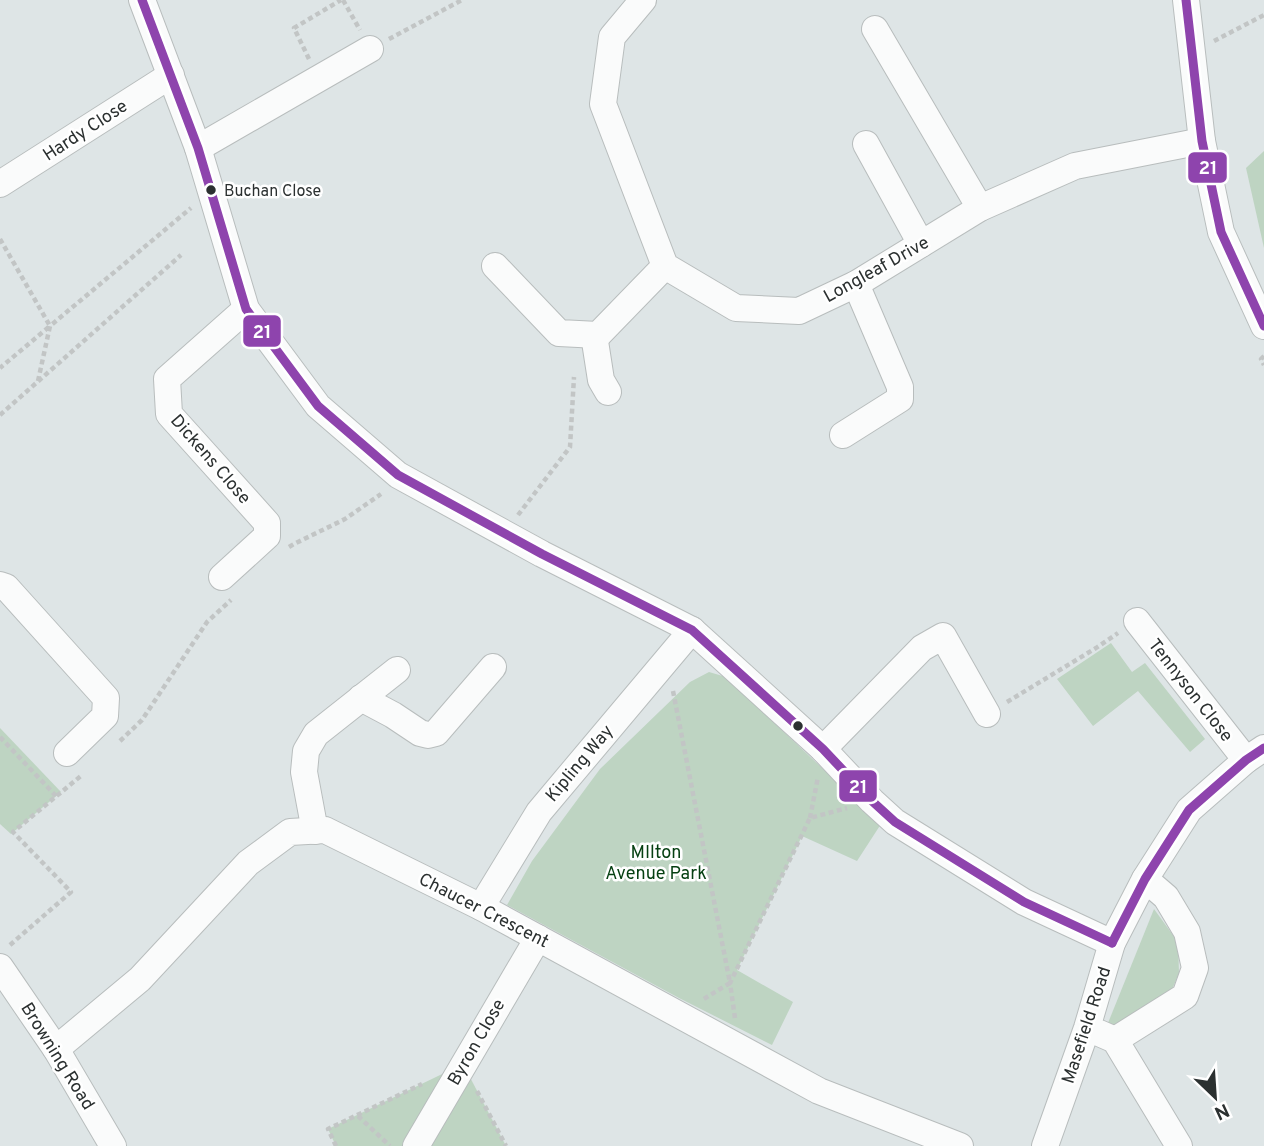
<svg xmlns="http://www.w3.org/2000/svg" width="1264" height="1146" viewBox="0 0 1264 1146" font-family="Overpass,sans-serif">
<rect width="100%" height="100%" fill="#dee5e6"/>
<!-- green -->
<g fill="#bed4c2">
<polygon points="1264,151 1264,248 1246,168"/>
<polygon points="1111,643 1132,672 1145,663 1205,739 1190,752 1138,691 1093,726 1057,679"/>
<polygon points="709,672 726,677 881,824 857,861 802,836 737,970 793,1002 772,1045 679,998 507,905 532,861 600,769 690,682"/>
<polygon points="0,728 61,792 11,834 0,824"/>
<polygon points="1154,909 1178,942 1179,973 1171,992 1119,1028 1108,1023"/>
<polygon points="463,1064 506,1146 336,1146 328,1129"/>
</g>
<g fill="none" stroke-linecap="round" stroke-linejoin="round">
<defs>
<g id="minor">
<polyline points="142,0 198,148 246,309 318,406 398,475 542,554 692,630 823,749 872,801 895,822 1024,902 1112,943"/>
<polyline points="643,0 612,37 603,104 665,266 736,308 799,311 856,284 980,208 1075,166 1202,141"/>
<polyline points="1186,0 1202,141 1221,232 1264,326"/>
<polyline points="875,29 980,208"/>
<polyline points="866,144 921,244"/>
<polyline points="198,148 370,49"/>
<polyline points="0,184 171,75"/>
<polyline points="495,266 559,333 598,335 665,266"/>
<polyline points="594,335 601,380 608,392"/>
<polyline points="843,435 900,399 900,387 856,284"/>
<polyline points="222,577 267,536 267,523 169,414 167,379 246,309"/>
<polyline points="0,585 6,587 106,698 105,716 67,753"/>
<polyline points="1137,621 1246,760"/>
<polyline points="361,698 393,715 420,733 428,735 436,733 493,667"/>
<polyline points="823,749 922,648 943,636 987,714"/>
<polyline points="315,831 304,772 306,751 316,734 397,670"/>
<polyline points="481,907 539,812 692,630"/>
<polyline points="0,967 56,1049 113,1146"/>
<polyline points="1099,1033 1115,1040 1179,1146"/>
<polyline points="1115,1040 1185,996 1195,968 1187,932 1166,897 1145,879"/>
<polyline points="56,1049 140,979 248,863 290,832 325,830 481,907 819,1091 960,1146"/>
<polyline points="416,1146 538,938"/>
<polyline points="1045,1146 1087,1028 1112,943 1145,879 1189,810 1246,760 1264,748"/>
</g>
</defs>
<!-- minor casing -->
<use href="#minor" stroke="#b8bdbd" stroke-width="28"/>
<!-- path -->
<g stroke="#c2c5c5" stroke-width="4.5" stroke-dasharray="5 3.5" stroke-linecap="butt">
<polyline points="343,0 360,30"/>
<polyline points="389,39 462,0"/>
<polyline points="1214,41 1264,15"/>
<polyline points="309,59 294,28 341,0"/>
<polyline points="0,239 50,326 0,368"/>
<polyline points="1264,356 1261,359 1264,365"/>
<polyline points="38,381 50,326 191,208"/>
<polyline points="0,415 181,255"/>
<polyline points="518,515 570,447 574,377"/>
<polyline points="289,547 294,544 345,519 381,494"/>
<polyline points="673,691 730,983 702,1000"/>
<polyline points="1007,702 1096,648 1118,633"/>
<polyline points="0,737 56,796"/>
<polyline points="120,741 142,720 207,622 231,600"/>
<polyline points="810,818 818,777"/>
<polyline points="10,945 71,892 13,832 82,775"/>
<polyline points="735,1018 730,983 810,818 847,808"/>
<polyline points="477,1091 506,1146"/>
<polyline points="358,1116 390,1146"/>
<polyline points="336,1146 328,1129 422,1084"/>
</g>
<!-- minor -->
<use href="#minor" stroke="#fafbfb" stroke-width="26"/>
<defs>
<g id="bus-1">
<polyline points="142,0 198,148 246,309 318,406 398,475 542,554 692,630 823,749 872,801 895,822 1024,902 1112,943"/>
<polyline points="1186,0 1202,141 1221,232 1264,326"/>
<polyline points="1112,943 1145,879 1189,810 1246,760 1264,748"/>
</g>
</defs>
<!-- bus-1 casing -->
<use href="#bus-1" stroke="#fff" stroke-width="14"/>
<!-- bus-1 -->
<use href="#bus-1" stroke="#8e44ad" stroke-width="9"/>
</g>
<!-- markers -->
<g fill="#2b3030" stroke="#fff" stroke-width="2.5">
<circle cx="211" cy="190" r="6"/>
<circle cx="798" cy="726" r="6"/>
</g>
<g text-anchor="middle" stroke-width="5" stroke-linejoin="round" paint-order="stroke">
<!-- bus labels -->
<g font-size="16" fill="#2b3030" stroke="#fff" text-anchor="start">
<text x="224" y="196">Buchan Close</text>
</g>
<!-- street labels -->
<g font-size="18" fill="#2b3030" stroke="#fff">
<text transform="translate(85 130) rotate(-33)" y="6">Hardy Close</text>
<text transform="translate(876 269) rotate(-29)" y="6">Longleaf Drive</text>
<text transform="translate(211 459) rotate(49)" y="6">Dickens Close</text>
<text transform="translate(1191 690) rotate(52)" y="6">Tennyson Close</text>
<text transform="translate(579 763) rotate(-50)" y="6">Kipling Way</text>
<text transform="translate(484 910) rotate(27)" y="6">Chaucer Crescent</text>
<text transform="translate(1086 1025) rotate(-72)" y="6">Masefield Road</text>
<text transform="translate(476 1042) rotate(-60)" y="6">Byron Close</text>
<text transform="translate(58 1056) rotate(58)" y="6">Browning Road</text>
</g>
<!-- park labels -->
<g font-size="18" fill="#064012" stroke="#fff">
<text x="656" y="858">MIlton<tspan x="656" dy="21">Avenue Park</tspan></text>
</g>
</g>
<g stroke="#fff" stroke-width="2.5">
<rect x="1187" y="151" width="41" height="33" rx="7" fill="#8e44ad"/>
<rect x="242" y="314" width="40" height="34" rx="7" fill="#8e44ad"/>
<rect x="838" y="769" width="40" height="34" rx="7" fill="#8e44ad"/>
</g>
<g font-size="19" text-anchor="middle" font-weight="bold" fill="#fff">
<text x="1208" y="174">21</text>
<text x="262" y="338">21</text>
<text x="858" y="793">21</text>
</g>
<!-- north arrow -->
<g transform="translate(1215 1097) rotate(155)" stroke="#ffffff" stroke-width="5" paint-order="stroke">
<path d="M0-5L12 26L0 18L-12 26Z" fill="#2b3030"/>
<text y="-10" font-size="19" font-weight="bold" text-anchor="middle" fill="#2b3030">N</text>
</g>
</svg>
